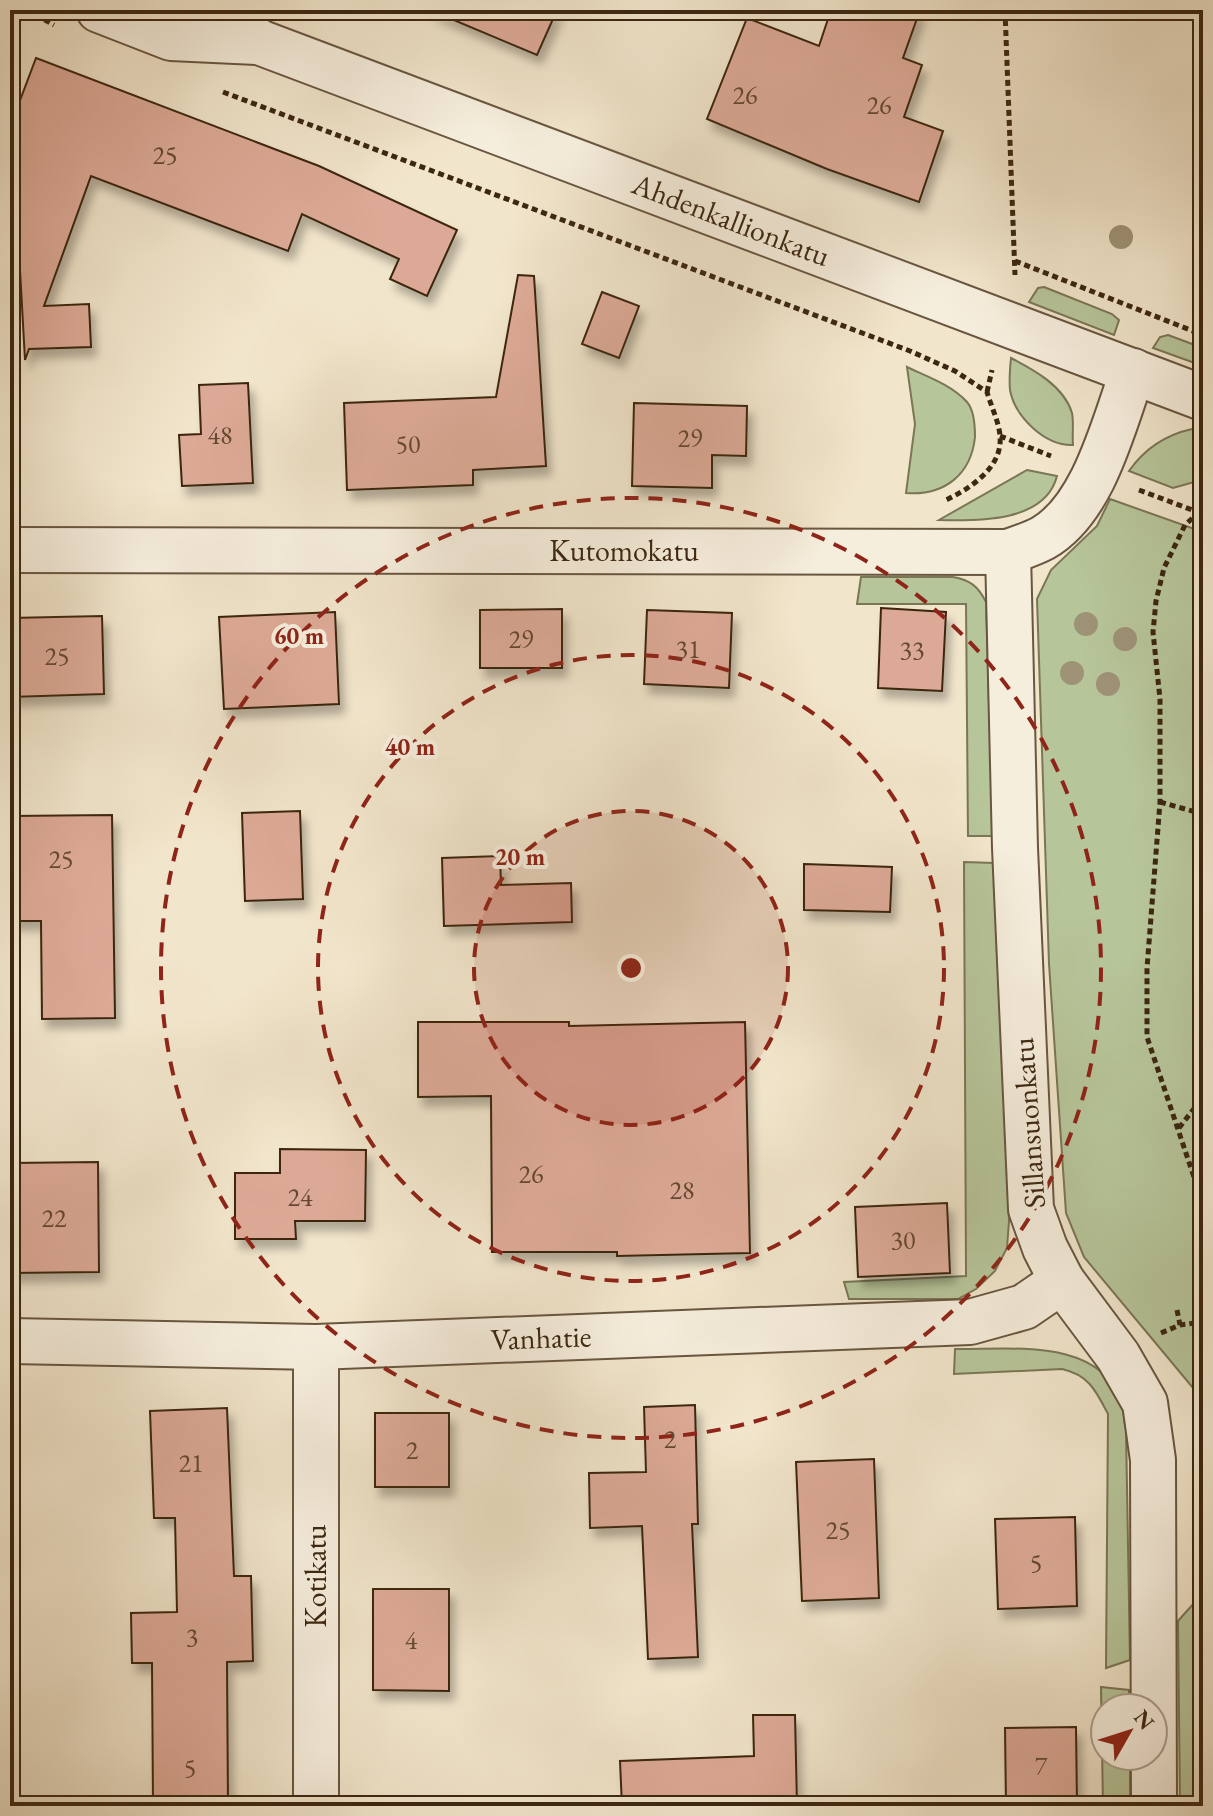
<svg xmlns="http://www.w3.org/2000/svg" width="1213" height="1816" viewBox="0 0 1213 1816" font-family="'EB Garamond',serif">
<defs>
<filter id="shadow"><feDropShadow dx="5" dy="9" stdDeviation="4" flood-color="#0004"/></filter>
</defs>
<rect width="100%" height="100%" fill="#f1e5cb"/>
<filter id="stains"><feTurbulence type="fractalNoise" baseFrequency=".0025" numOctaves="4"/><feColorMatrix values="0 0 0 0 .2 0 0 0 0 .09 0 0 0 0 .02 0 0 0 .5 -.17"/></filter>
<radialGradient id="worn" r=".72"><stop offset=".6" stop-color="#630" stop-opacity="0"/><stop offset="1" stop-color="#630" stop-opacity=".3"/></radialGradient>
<!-- green -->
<g fill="#b7c59a" stroke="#7a7656" stroke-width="2">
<polygon points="1044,287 1112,314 1119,320 1114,335 1029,302 1038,288"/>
<polygon points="1168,335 1203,348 1203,366 1153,348 1160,337"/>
<path d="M1011 358C1034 370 1064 386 1072 413 1074 423 1072 435 1073 445 1045 446 1015 417 1010 390 1009 380 1010 368 1011 358Z"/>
<path d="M907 367C926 376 952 385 967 402 974 410 975 427 975 437 971 475 944 496 906 493L915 424Z"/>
<path d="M1192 429 1203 431V468L1198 481 1173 488 1129 471C1145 448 1165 435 1192 429Z"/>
<path d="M1027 470 1057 476C1045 523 976 521 939 520Z"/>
<polygon points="1110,499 1203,532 1203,1400 1084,1257 1066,1213 1049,964 1037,599 1051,570 1097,526"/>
<path d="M861 577H953C970 580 978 586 986 602L993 836H968L966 604H857Z"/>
<polygon points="964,862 994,863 1009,1221 1007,1248 995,1271 976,1289 958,1299 849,1299 844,1282 966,1276"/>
<path d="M955 1349C1009 1350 1103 1336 1122 1405 1124 1413 1124 1422 1126 1430L1130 1660 1106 1668 1108 1414C1096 1391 1089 1375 1062 1369L954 1374Z"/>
<polygon points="1203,1593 1203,1806 1180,1806 1178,1621"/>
<polygon points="1101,1687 1129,1690 1129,1708 1105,1708 1105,1756 1130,1756 1130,1806 1103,1806"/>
</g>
<!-- building -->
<g fill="#dca996" stroke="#3c2711" stroke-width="2" filter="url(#shadow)">
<polygon points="430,10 557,10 537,55"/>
<polygon points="831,10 920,10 903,58 922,65 904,117 943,131 919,202 827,169 707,119 747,18 819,46"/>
<polygon points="36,58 319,166 457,230 427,296 390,279 399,259 302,214 288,251 91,176 44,306 89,304 91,347 29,349 25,360 19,252 10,249 10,127"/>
<polygon points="518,275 534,276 546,466 473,470 473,485 347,490 344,403 496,397"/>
<polygon points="602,292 639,306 619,358 582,344"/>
<polygon points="248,383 253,483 182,486 179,435 201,434 199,385"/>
<polygon points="634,403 747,406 746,456 712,455 712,488 632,486"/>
<polygon points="881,608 946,612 942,691 878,688"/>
<polygon points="562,609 562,668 480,668 480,610"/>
<polygon points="647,610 732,613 729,688 644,684"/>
<polygon points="335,612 339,704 224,709 219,617"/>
<polygon points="102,616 104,694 10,697 10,618"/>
<polygon points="300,811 303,899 245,901 242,813"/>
<polygon points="112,815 115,1018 42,1019 41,921 10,921 10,816"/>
<polygon points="500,856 501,885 571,883 572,922 444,926 442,858"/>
<polygon points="804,864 892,867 890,912 804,910"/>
<polygon points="418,1022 569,1022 569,1026 745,1022 750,1253 617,1256 617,1252 492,1252 491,1096 418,1097"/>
<polygon points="280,1149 366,1150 365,1221 295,1221 296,1239 235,1239 235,1173 280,1173"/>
<polygon points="98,1162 99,1272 10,1273 10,1163"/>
<polygon points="947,1203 950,1273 858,1277 855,1207"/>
<polygon points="695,1405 698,1524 692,1524 698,1657 648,1659 642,1526 590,1528 589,1473 646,1472 644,1407"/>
<polygon points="227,1408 234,1576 251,1576 253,1661 227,1662 228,1806 153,1806 152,1663 132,1663 131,1613 177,1612 175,1518 154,1518 150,1411"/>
<rect x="375" y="1413" width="74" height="74"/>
<polygon points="874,1459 879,1598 802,1601 796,1462"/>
<polygon points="1075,1517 1077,1606 998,1609 995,1519"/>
<polygon points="373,1589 449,1589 449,1691 373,1690"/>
<polygon points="753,1715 795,1715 797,1806 622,1806 620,1761 754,1756"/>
<polygon points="1076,1727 1077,1805 1006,1805 1005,1728"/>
</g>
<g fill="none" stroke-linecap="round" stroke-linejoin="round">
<defs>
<g id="minor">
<path d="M10 550 1008 552C1019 548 1032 544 1043 538 1094 509 1114 423 1133 371"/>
<polyline points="1008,552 1015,848 1031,1209 1045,1248 1062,1281 1118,1356 1145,1403 1153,1460 1154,1806"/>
<polyline points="10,1341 316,1347 970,1322 1024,1307 1062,1281"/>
<polyline points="316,1806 316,1347"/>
</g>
<g id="tertiary">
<polyline points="99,10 171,38 259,42"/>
<polyline points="217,10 259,42 1203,398"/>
</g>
</defs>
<!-- minor casing -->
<use href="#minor" stroke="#695640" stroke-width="48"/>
<!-- tertiary casing -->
<use href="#tertiary" stroke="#695640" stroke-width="48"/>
<!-- path -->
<g stroke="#3c2711" stroke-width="5" stroke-dasharray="6 4" stroke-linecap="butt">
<polyline points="27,10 54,25"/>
<polyline points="1005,10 1015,275"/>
<path d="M223 92 910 351 955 371 987 392C991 406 999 422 1000 436 1003 467 971 488 946 500"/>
<polyline points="1015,261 1203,335"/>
<polyline points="987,392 992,370"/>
<polyline points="1000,436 1051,456"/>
<polyline points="1139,490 1203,514"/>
<polyline points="1203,502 1199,512 1185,525 1164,568 1156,601 1153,632 1160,699 1160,802 1147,968 1147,1037 1198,1189 1203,1212"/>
<polyline points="1160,802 1203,814"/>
<polyline points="1179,1128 1203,1097"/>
<polyline points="1177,1310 1180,1325"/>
<polyline points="1161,1333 1180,1325 1203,1322"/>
<polyline points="1197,1403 1202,1409 1202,1428"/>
</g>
<!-- minor -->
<use href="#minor" stroke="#f6eedd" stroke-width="44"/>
<!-- tertiary -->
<use href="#tertiary" stroke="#f6eedd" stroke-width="44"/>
</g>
<!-- trees -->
<g fill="#9e9277">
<circle cx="1121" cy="237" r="12"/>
<circle cx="1086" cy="624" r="12"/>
<circle cx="1125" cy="639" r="12"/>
<circle cx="1072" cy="673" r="12"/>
<circle cx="1108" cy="684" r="12"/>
</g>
<!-- distance rings -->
<circle cx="631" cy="968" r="157" fill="#8f2418" fill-opacity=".12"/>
<g fill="none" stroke="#8f2418" stroke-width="4" stroke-dasharray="14 10">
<circle cx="631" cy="968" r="157"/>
<circle cx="631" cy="968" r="313"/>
<circle cx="631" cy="968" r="470"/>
</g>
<g text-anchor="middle" stroke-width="8" stroke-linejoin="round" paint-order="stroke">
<!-- number labels -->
<g font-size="26" fill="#644832">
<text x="745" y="104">26</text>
<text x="879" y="114">26</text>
<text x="165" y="164">25</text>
<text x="220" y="444">48</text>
<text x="690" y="447">29</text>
<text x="408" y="453">50</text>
<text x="521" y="648">29</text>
<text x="688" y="658">31</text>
<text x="912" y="659">33</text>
<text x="57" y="665">25</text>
<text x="61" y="868">25</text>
<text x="531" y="1183">26</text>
<text x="682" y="1199">28</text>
<text x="300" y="1206">24</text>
<text x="54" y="1227">22</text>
<text x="903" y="1249">30</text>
<text x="670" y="1448">2</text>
<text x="412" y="1459">2</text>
<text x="191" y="1472">21</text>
<text x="838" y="1539">25</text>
<text x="1036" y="1572">5</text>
<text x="192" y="1646">3</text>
<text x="411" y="1649">4</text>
<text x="1041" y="1775">7</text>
<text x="190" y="1777">5</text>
</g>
<!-- street labels -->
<g font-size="30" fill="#3c2711" stroke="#f6eedd">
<text transform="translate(731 220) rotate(21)" y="10">Ahdenkallionkatu</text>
<text x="624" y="561">Kutomokatu</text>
<text transform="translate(1029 1123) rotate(-94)" y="10">Sillansuonkatu</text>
<text transform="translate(541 1338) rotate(-2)" y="10">Vanhatie</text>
<text transform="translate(316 1576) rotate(-90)" y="10">Kotikatu</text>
</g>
</g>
<circle cx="631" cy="968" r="12" fill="#8f2418" stroke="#f6eedd" stroke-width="4"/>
<g font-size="24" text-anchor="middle" font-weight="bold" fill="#8f2418" stroke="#f6eedd" stroke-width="8" stroke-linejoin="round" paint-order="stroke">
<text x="299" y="644">60 m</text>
<text x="410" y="755">40 m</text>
<text x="520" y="865">20 m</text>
</g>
<!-- margin -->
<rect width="1213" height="1816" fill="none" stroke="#f1e5cb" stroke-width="40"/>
<rect x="12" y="12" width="1189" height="1792" fill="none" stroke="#3c2711" stroke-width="4"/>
<rect x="20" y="20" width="1173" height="1776" fill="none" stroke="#3c2711" stroke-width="2"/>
<!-- north arrow -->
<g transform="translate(1129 1732) rotate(51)"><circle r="38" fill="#f6eedd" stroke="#ac9e8b" stroke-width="2"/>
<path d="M0-6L14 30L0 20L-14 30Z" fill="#8f2418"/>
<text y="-12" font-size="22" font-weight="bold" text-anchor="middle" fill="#3c2711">N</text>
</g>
<rect width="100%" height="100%" filter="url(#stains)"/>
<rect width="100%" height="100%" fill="url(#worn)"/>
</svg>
